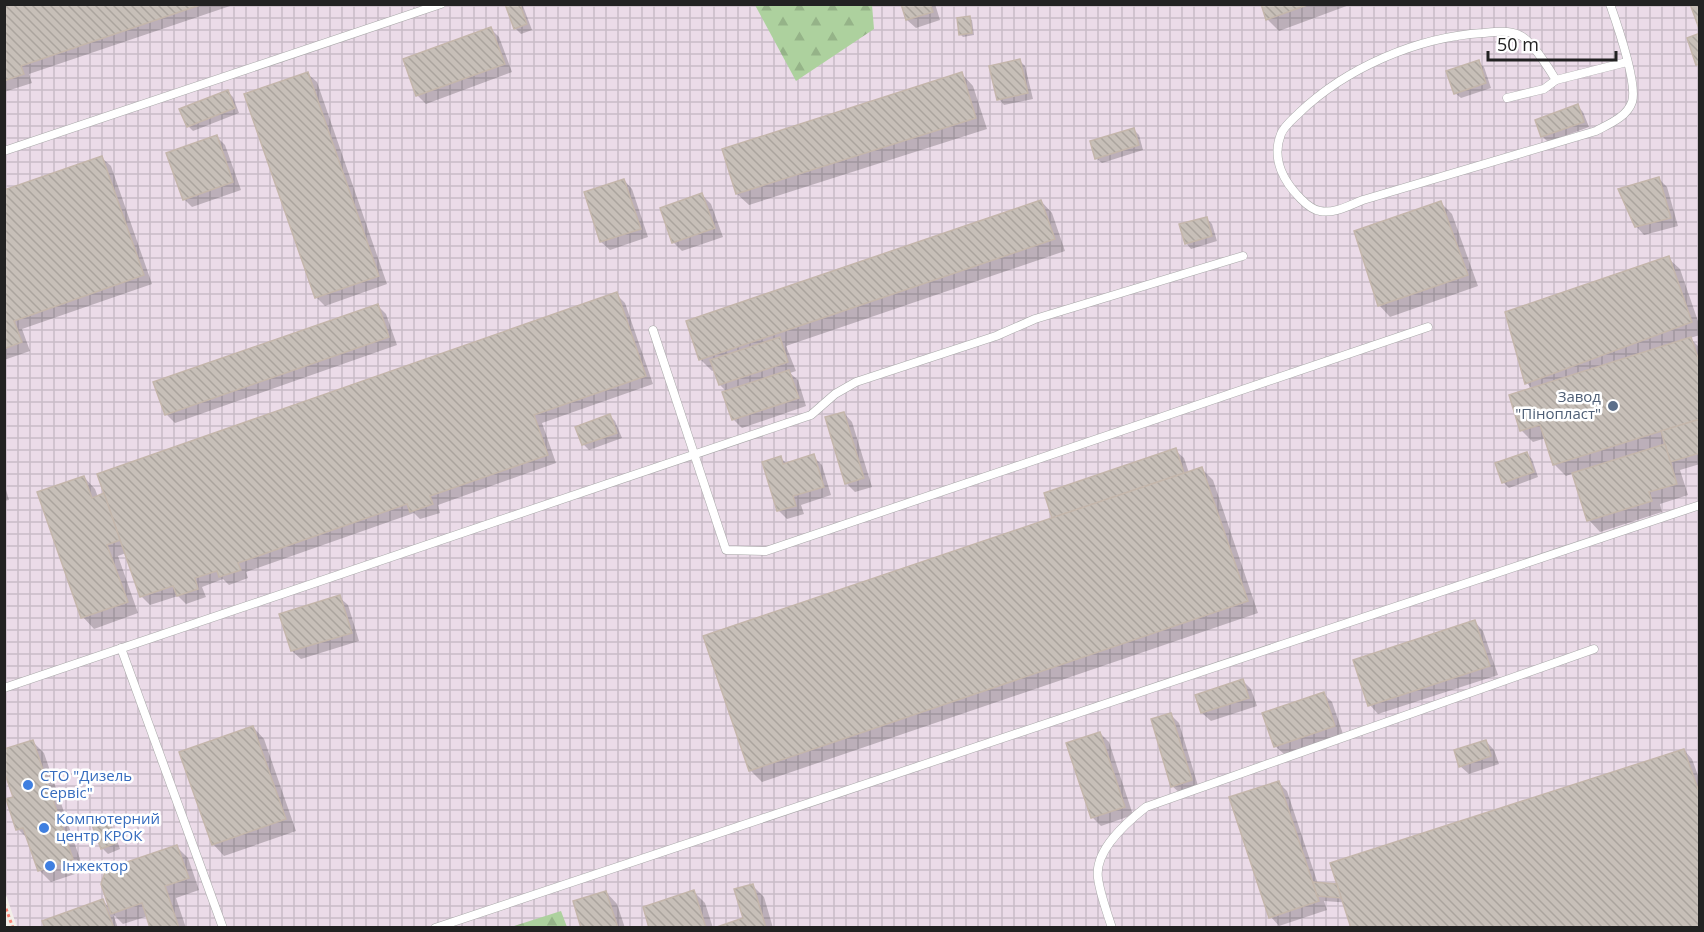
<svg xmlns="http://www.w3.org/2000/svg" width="1704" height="932" viewBox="0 0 1704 932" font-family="'Open Sans',sans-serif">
<defs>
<pattern id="industrial-grid" width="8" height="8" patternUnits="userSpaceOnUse" patternTransform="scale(1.5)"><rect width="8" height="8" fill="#ebdbe8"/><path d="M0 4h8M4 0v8" fill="none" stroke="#c9bcc7"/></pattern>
<pattern id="forest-firs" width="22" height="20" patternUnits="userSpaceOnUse" patternTransform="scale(1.5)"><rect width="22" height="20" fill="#add19e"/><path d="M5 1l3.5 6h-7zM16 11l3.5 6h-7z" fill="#95b388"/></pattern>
<pattern id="building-back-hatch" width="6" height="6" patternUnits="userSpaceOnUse" patternTransform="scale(1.5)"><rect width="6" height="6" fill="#c7bfb8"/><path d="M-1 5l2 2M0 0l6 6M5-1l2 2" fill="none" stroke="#aba49e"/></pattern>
</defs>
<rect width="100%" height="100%" fill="#f2efe9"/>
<!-- industrial -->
<polygon fill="url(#industrial-grid)" points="4,5 1699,5 1699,927 17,927 4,889"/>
<!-- forest -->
<g fill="url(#forest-firs)">
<polygon points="755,5 872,5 874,29 796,81"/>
<polygon points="561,911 567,927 511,927"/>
</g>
<!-- shadow -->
<g fill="#0003">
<polygon points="4,4 236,4 29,74 32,83 4,92"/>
<polygon points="507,4 521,4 523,6 532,30 521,34 515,28"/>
<polygon points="902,4 935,4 940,20 916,28 907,20"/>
<polygon points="1262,4 1352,4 1279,31 1267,19"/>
<polygon points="969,18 972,20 974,35 963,37 961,35"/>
<polygon points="491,29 499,37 512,72 426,104 417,95"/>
<polygon points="1020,61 1025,66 1033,99 1004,105 999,99"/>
<polygon points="1478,62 1484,67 1491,88 1461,98 1455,93"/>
<polygon points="308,74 317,82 387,284 325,306 316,297"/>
<polygon points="962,74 973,86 987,129 749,205 737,194"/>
<polygon points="227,91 233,97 239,113 193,131 188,126"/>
<polygon points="1578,106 1583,112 1589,127 1548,142 1542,136"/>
<polygon points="1133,129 1139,135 1143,150 1102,163 1096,158"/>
<polygon points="217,137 225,145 241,190 192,207 184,199"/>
<polygon points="102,158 111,166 152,284 22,329 30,351 4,360 4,192"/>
<polygon points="1659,179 1667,187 1678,226 1644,235 1636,226"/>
<polygon points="624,180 632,189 648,237 610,250 601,242"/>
<polygon points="702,195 711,204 723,237 682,251 674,243 662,209"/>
<polygon points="1041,201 1052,213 1065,251 786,346 796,371 790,373 798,380 806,406 742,428 733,419 727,392 720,385 715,370 712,371 701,360 688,321"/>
<polygon points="1441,203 1452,214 1478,286 1390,317 1379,305"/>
<polygon points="1206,218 1212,224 1217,241 1191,249 1186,243"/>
<polygon points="1668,258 1680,269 1700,327 1700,335 1690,338 1700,348 1700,464 1680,470 1688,495 1660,504 1662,512 1600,532 1589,520 1574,473 1566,476 1554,464 1546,438 1533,442 1522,431 1532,389 1527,383"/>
<polygon points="616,294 625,303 653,384 542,423 556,463 438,505 440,513 420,519 414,513 246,572 248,578 229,585 223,579 202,587 206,597 186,604 178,596 150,605 142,597 126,553 118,556 138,613 94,629 83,617 84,477 95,489 98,497"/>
<polygon points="378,306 386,314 397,345 175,423 166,414"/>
<polygon points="844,413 852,422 872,487 855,492 846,483"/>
<polygon points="610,416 615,421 622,438 589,450 584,445 577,428"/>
<polygon points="1175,450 1184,458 1189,473 1201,468 1213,480 1258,613 762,782 750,770 1054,519"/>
<polygon points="1526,453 1532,459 1538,477 1509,488 1503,482"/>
<polygon points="813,456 822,465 831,495 801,505 804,514 787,519 779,511 764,463 781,458 787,464"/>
<polygon points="4,483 9,500 4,501"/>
<polygon points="339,597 348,605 359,641 301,659 292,651"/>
<polygon points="1475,622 1483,631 1498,675 1378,714 1370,705"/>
<polygon points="1243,681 1251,689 1257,706 1211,721 1202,713 1197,696"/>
<polygon points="1323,693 1332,702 1343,734 1284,754 1275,746"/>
<polygon points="1171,715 1179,723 1199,789 1181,794 1172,786"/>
<polygon points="253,727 264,739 296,831 224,856 213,844"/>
<polygon points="1100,733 1109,742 1133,815 1101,826 1092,817"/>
<polygon points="32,741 44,753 84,871 51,882 39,870 30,841 18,829 15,798"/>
<polygon points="1486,741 1494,750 1499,764 1469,774 1460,766"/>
<polygon points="1684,750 1692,759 1700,781 1700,928 1324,901 1327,910 1279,926 1271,917 1278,782 1287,791 1318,884 1339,885"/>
<polygon points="106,821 112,826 120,849 108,854 102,848"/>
<polygon points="177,847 188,858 199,890 176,898 186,928 152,928 148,916 123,924 113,914 118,928 46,928 103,901 110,908"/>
<polygon points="752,885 764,897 773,928 719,928 745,919"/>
<polygon points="606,892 617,904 625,928 583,928"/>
<polygon points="694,892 705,903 713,928 651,928"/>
</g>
<!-- building -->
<g fill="url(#building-back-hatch)" stroke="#c4b6ab" stroke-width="1.5">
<polygon points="4,4 203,4 21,66 24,74 4,81"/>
<polygon points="505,4 520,4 527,24 514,29"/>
<polygon points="901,4 930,4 933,12 906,20"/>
<polygon points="1261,4 1310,4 1266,20"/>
<polygon points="1690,4 1700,4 1700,31"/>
<polygon points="970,16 972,33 959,35 957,18"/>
<polygon points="491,27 505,64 416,96 403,59"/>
<polygon points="1700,33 1700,64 1696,65 1687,38"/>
<polygon points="1020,59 1028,93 997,100 989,66"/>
<polygon points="1479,60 1486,83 1454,94 1446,71"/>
<polygon points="308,72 379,276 315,298 244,94"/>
<polygon points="962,72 976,118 736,194 722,149"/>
<polygon points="228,90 235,108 187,127 179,109"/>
<polygon points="1578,104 1584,122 1541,137 1535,120"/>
<polygon points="1134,128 1139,145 1095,159 1090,141"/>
<polygon points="217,135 233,182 183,200 166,153"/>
<polygon points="102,156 144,275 14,321 22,342 4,349 4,190"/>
<polygon points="1659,177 1671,218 1635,227 1618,189"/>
<polygon points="624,179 641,229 600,242 584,192"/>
<polygon points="702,193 715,228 672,243 660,208"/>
<polygon points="1041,200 1055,239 699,360 686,321"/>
<polygon points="1441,201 1468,275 1378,306 1354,231"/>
<polygon points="1207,217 1212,236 1185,244 1179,224"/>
<polygon points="1669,256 1692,322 1525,384 1505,312"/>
<polygon points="617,292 646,376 534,415 548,455 430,496 433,504 410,512 407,504 238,563 241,570 219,577 217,571 195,578 198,589 177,596 173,586 140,597 97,474"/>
<polygon points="378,304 389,337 165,415 153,382"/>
<polygon points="780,337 788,362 719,385 710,360"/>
<polygon points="1691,337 1700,364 1700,419 1553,465 1540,425 1520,431 1509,395"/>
<polygon points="789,370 799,398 732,420 722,392"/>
<polygon points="844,412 864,478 845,484 825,417"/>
<polygon points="610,414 617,433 582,445 575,427"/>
<polygon points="1700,419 1700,453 1670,462 1661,431"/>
<polygon points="1665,444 1677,484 1649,492 1652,501 1587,521 1572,473"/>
<polygon points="1176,448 1184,473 1052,518 1044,493"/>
<polygon points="1527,452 1534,472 1502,483 1495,463"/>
<polygon points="814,454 824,487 793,496 796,506 777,511 762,462 781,456 783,464"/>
<polygon points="1202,467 1248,601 749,771 703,636"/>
<polygon points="84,476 92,498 104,493 120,540 107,545 128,602 81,618 37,492"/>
<polygon points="340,595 352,633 291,651 279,614"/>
<polygon points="1475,620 1490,666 1368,706 1353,660"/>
<polygon points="1243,679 1249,698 1201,713 1195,695"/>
<polygon points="1324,692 1335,726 1274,747 1262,713"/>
<polygon points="1171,713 1192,780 1171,787 1151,719"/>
<polygon points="253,726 286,819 212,845 179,752"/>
<polygon points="1100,732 1125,807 1091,818 1066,743"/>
<polygon points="33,740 73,859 38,871 23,828 16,830 6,799 13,797 4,771 4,749"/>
<polygon points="1486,740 1491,756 1459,767 1454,750"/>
<polygon points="1684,749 1700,795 1700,928 1351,928 1330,863"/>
<polygon points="1279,781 1319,901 1269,918 1229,797"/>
<polygon points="107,819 116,843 101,849 92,825"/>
<polygon points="177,845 189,878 165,886 179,928 150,928 142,903 111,914 101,884 106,869"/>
<polygon points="1313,882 1337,884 1341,898 1317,896"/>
<polygon points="753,884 766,928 714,928 743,918 734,889"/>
<polygon points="694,890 706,928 649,928 643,907"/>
<polygon points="606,891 618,928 581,928 573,901"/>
<polygon points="103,899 114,928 45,928 42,921"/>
</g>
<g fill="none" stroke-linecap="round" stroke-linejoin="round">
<defs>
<g id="service">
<polyline points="1556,80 1627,62"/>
<path d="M1507 98 1544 89 1556 80C1549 69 1531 39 1519 35 1508 30 1494 32 1483 33 1417 37 1346 68 1299 113 1293 119 1284 126 1281 134 1271 159 1284 182 1301 199 1306 204 1313 210 1320 211 1334 214 1350 205 1363 200L1596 131C1609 124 1627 117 1632 102 1638 84 1617 24 1610 4"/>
<polyline points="4,151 441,4"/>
<polyline points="653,330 726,550 766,551 1428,327"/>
<polyline points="121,648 223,928"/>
<polyline points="4,688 811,415 835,394 856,382 996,336 1035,319 1243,256"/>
<polyline points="435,928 1700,505"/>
<path d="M1112 928C1107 912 1100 894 1098 878 1094 850 1127 822 1146 807L1594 649"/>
</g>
</defs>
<!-- service casing -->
<use href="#service" stroke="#a9a9a9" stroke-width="9"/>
<!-- path -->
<polyline stroke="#fa8072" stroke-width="3" stroke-dasharray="3 3" stroke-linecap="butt" points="4,903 13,928"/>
<!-- service -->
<use href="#service" stroke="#fff" stroke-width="8"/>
</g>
<!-- markers -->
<circle fill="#5c6f8a" stroke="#fff" stroke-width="2" cx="1613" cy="406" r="6"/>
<g fill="#3f7fe0" stroke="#fff" stroke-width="2">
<circle cx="28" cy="785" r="6"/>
<circle cx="44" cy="828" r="6"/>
<circle cx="50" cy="866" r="6"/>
</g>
<g text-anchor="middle" stroke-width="5" stroke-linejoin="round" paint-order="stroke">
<!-- service labels -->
<g font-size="15" fill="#4e5e75" stroke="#fff" text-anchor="end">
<text x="1601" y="402">Завод<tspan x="1601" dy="17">"Пінопласт"</tspan></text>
</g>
<!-- shop labels -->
<g font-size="15" fill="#366cbe" stroke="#fff" text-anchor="start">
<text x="40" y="781">СТО "Дизель<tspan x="40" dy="17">Сервіс"</tspan></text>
<text x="56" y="824">Компютерний<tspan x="56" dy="17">центр КРОК</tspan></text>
<text x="62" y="871">Інжектор</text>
</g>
</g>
<!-- border -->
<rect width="1704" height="932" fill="none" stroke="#222222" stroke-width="12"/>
<!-- scale -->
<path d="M1488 51v9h128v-9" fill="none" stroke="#222222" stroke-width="3"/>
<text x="1497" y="51" font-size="18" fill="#222222" stroke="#ffffff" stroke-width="4.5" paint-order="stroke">50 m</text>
</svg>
